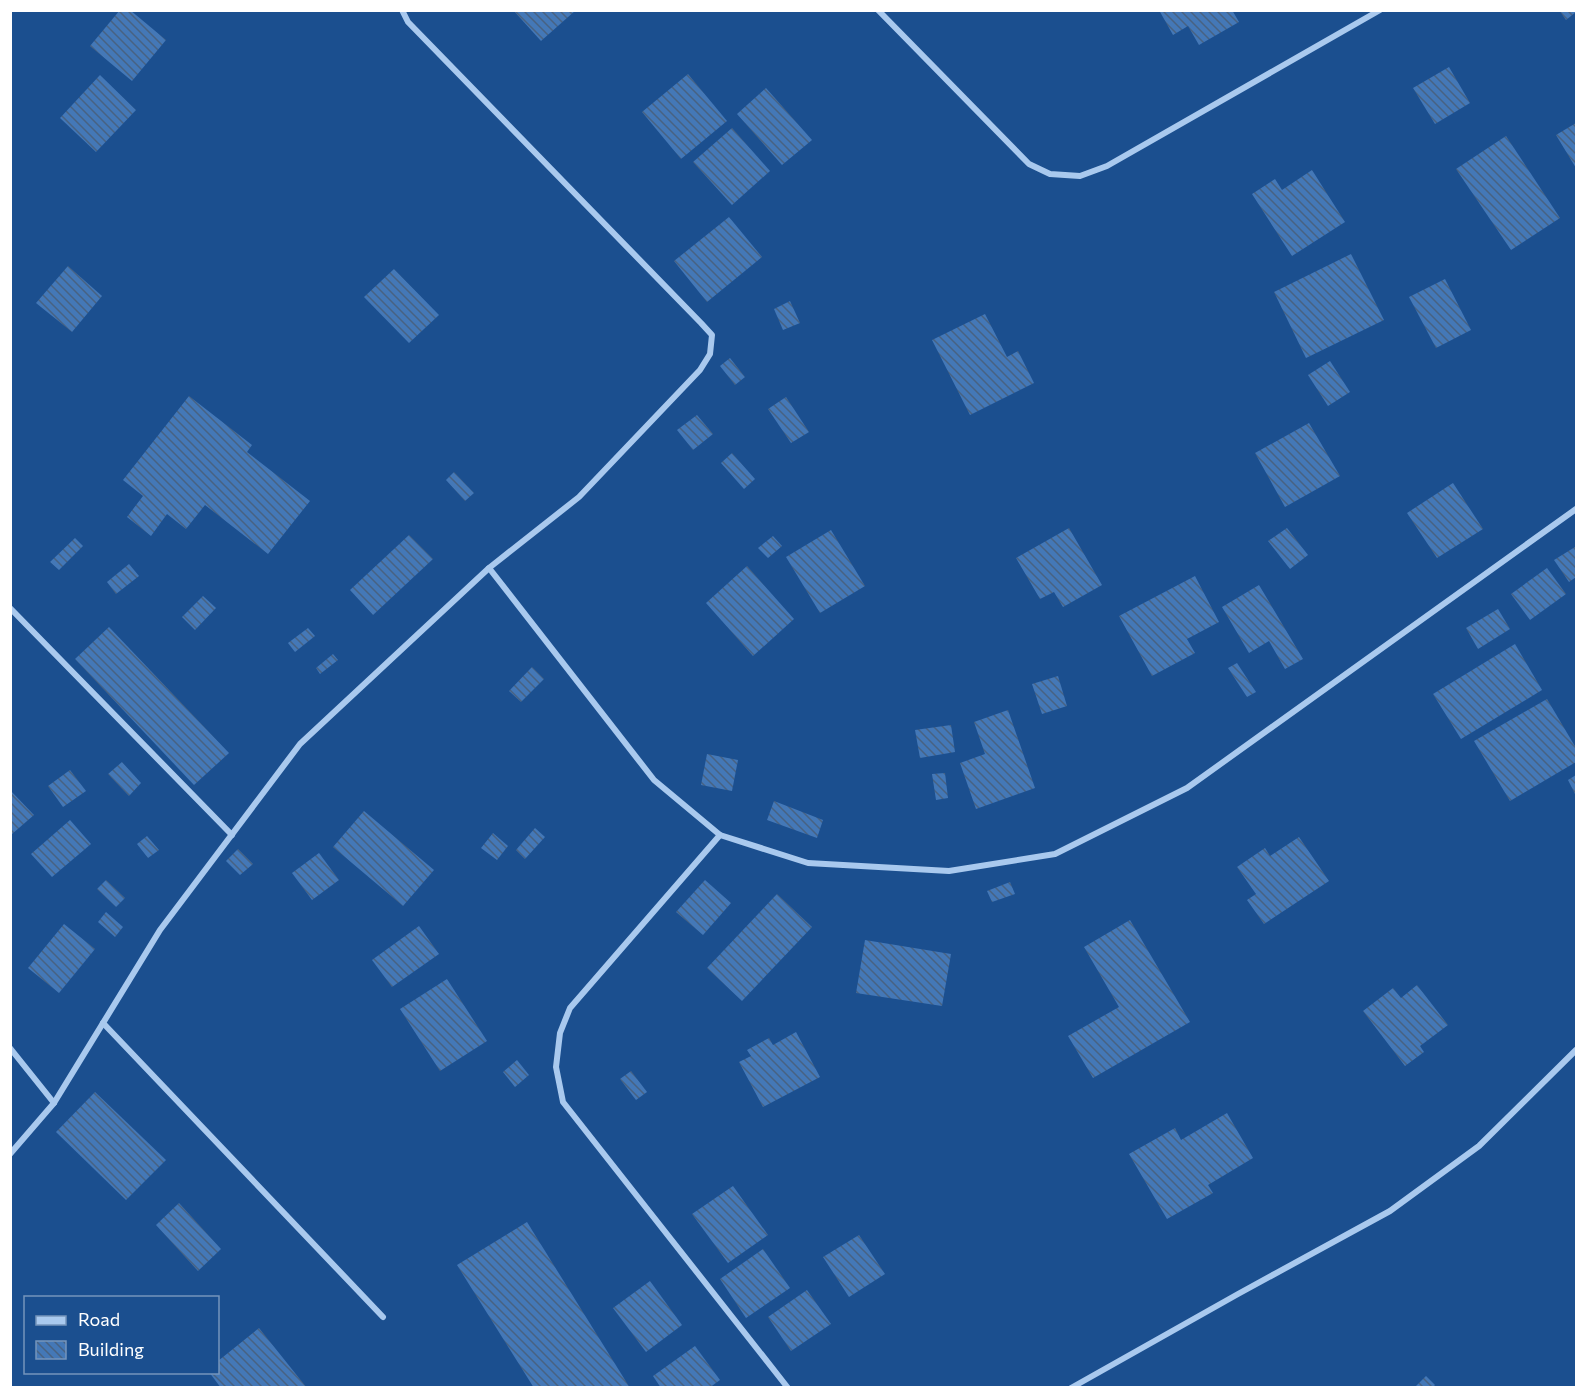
<svg xmlns="http://www.w3.org/2000/svg" width="1587" height="1398" viewBox="0 0 1587 1398" font-family="Commissioner,sans-serif">
<defs>
<pattern id="building-back-hatch" width="6" height="6" patternUnits="userSpaceOnUse" patternTransform="scale(1.5)"><rect width="6" height="6" fill="#4478b7"/><path d="M-1 5l2 2M0 0l6 6M5-1l2 2" fill="none" stroke="#486282"/></pattern>
</defs>
<rect width="100%" height="100%" fill="#1b4f8f"/>
<!-- building -->
<g fill="url(#building-back-hatch)">
<polygon points="120,10 130,10 166,40 132,81 90,46"/>
<polygon points="513,10 576,10 541,41"/>
<polygon points="1159,10 1232,10 1239,22 1199,45 1188,26 1173,35"/>
<polygon points="1559,10 1576,10 1576,12 1566,20"/>
<polygon points="1449,67 1470,103 1435,124 1413,88"/>
<polygon points="688,74 727,121 681,159 642,112"/>
<polygon points="100,75 136,110 96,152 60,118"/>
<polygon points="766,88 812,140 782,165 737,114"/>
<polygon points="1576,123 1576,168 1556,135"/>
<polygon points="732,128 770,171 732,205 693,162"/>
<polygon points="1506,136 1560,218 1511,250 1456,169"/>
<polygon points="1312,170 1345,222 1292,256 1252,194 1275,179 1282,190"/>
<polygon points="729,217 762,257 707,302 674,261"/>
<polygon points="1351,254 1384,320 1306,358 1274,292"/>
<polygon points="68,266 102,296 72,332 36,303"/>
<polygon points="394,269 439,315 409,343 364,297"/>
<polygon points="1445,279 1471,330 1436,348 1409,297"/>
<polygon points="790,301 800,323 783,330 774,309"/>
<polygon points="985,314 1007,357 1018,351 1034,383 970,415 932,340"/>
<polygon points="730,358 745,377 735,385 720,366"/>
<polygon points="1330,361 1350,392 1328,406 1308,375"/>
<polygon points="189,396 252,445 247,452 310,501 268,554 205,505 186,529 167,514 151,536 127,517 143,496 123,480"/>
<polygon points="786,397 809,432 791,443 768,409"/>
<polygon points="697,415 713,434 693,450 677,430"/>
<polygon points="1309,423 1340,476 1285,507 1255,453"/>
<polygon points="732,453 755,479 744,489 721,463"/>
<polygon points="454,472 474,493 465,501 446,480"/>
<polygon points="1453,483 1483,529 1437,558 1407,513"/>
<polygon points="1069,528 1102,585 1063,607 1054,592 1040,599 1016,558"/>
<polygon points="1287,528 1308,555 1290,569 1268,541"/>
<polygon points="831,530 865,586 820,613 786,557"/>
<polygon points="409,535 433,559 373,615 350,590"/>
<polygon points="773,536 782,546 768,558 758,548"/>
<polygon points="75,538 83,546 59,570 50,562"/>
<polygon points="1575,547 1576,577 1569,582 1554,560"/>
<polygon points="129,564 139,576 116,594 107,582"/>
<polygon points="747,566 794,619 753,656 706,603"/>
<polygon points="1547,568 1566,594 1530,620 1511,594"/>
<polygon points="1195,576 1219,622 1187,639 1195,653 1152,676 1119,616"/>
<polygon points="1259,585 1303,659 1285,669 1269,641 1249,653 1222,607"/>
<polygon points="203,596 216,608 195,630 182,617"/>
<polygon points="1498,609 1510,629 1478,649 1466,628"/>
<polygon points="109,627 229,753 194,785 75,659"/>
<polygon points="308,628 315,636 295,652 288,643"/>
<polygon points="1515,644 1542,690 1461,739 1433,694"/>
<polygon points="333,654 338,660 320,674 316,668"/>
<polygon points="1237,663 1256,692 1247,697 1228,668"/>
<polygon points="532,667 544,679 521,702 509,691"/>
<polygon points="1058,676 1067,706 1042,714 1032,684"/>
<polygon points="1547,699 1576,748 1576,762 1510,801 1474,741"/>
<polygon points="1008,710 1035,788 976,809 960,763 985,754 974,722"/>
<polygon points="951,725 955,752 920,758 915,730"/>
<polygon points="707,754 738,760 732,791 701,785"/>
<polygon points="122,762 141,783 129,796 108,774"/>
<polygon points="70,770 86,791 63,807 48,786"/>
<polygon points="945,773 948,798 936,800 932,774"/>
<polygon points="1576,775 1576,796 1568,780"/>
<polygon points="10,790 34,815 12,834 10,833"/>
<polygon points="774,801 823,820 817,838 767,820"/>
<polygon points="364,811 434,870 403,906 333,847"/>
<polygon points="70,820 91,844 52,877 31,854"/>
<polygon points="535,828 545,837 525,859 516,850"/>
<polygon points="493,833 508,846 497,860 481,848"/>
<polygon points="147,836 159,850 148,858 137,844"/>
<polygon points="1299,837 1329,881 1264,924 1247,900 1256,894 1237,867 1265,848 1270,856"/>
<polygon points="238,849 253,864 240,875 226,861"/>
<polygon points="319,853 339,880 312,900 292,873"/>
<polygon points="106,880 125,898 116,907 97,889"/>
<polygon points="705,880 731,903 703,935 676,912"/>
<polygon points="1010,882 1015,894 992,902 987,891"/>
<polygon points="777,894 812,927 742,1001 707,968"/>
<polygon points="106,912 123,927 115,937 98,922"/>
<polygon points="1130,920 1190,1022 1093,1078 1068,1036 1119,1007 1084,947"/>
<polygon points="64,924 95,949 59,993 28,968"/>
<polygon points="419,926 439,954 392,987 372,960"/>
<polygon points="865,940 951,954 942,1006 856,993"/>
<polygon points="447,979 487,1041 440,1071 400,1009"/>
<polygon points="1417,985 1448,1025 1420,1046 1424,1052 1405,1066 1363,1011 1393,988 1401,998"/>
<polygon points="796,1032 820,1077 763,1107 739,1062 751,1056 747,1050 769,1038 773,1045"/>
<polygon points="517,1060 529,1075 515,1087 503,1072"/>
<polygon points="631,1071 647,1092 636,1100 620,1079"/>
<polygon points="95,1092 166,1160 126,1200 56,1132"/>
<polygon points="1227,1113 1253,1158 1208,1185 1213,1193 1167,1219 1129,1154 1175,1128 1181,1140"/>
<polygon points="733,1186 768,1235 728,1263 692,1214"/>
<polygon points="179,1203 221,1249 198,1271 156,1225"/>
<polygon points="527,1222 630,1388 534,1388 457,1265"/>
<polygon points="859,1235 885,1274 849,1297 823,1257"/>
<polygon points="763,1249 790,1288 746,1318 720,1279"/>
<polygon points="650,1281 682,1325 646,1352 613,1308"/>
<polygon points="807,1290 831,1324 791,1351 768,1317"/>
<polygon points="259,1328 307,1388 221,1388 209,1372 218,1372 218,1361"/>
<polygon points="695,1346 720,1380 709,1388 661,1388 653,1376"/>
<polygon points="1426,1376 1435,1385 1432,1388 1414,1388"/>
</g>
<g fill="none" stroke-linecap="round" stroke-linejoin="round">
<!-- minor -->
<g stroke="#a9c9ee" stroke-width="6">
<polyline points="878,10 1029,164 1050,174 1080,176 1107,166 1380,10"/>
<polyline points="489,568 654,780 720,835 808,863 949,871 1055,854 1187,788 1576,509"/>
<polyline points="10,608 232,835"/>
<polyline points="720,835 570,1008 560,1033 556,1067 563,1102 788,1388"/>
<polyline points="103,1023 383,1317"/>
<polyline points="10,1048 54,1103"/>
<polyline points="10,1154 54,1103 160,930 300,744 489,568 579,497 700,370 710,354 712,335 701,323 408,22 402,10"/>
<polyline points="1071,1388 1238,1294 1390,1211 1479,1146 1576,1050"/>
</g>
</g>
<!-- border -->
<rect width="1587" height="1398" fill="none" stroke="#ffffff" stroke-width="24"/>
<!-- legend -->
<rect x="24" y="1296" width="195" height="78" fill="#1b4f8f" stroke="#7695bc" stroke-width="1.5"/>
<rect x="36" y="1316" width="30" height="9" fill="#a9c9ee" stroke="#7695bc" stroke-width="1.5"/>
<text x="78" y="1326" font-size="18" fill="#ffffff">Road</text>
<rect x="36" y="1341" width="30" height="18" fill="url(#building-back-hatch)" stroke="#7695bc" stroke-width="1.5"/>
<text x="78" y="1356" font-size="18" fill="#ffffff">Building</text>
</svg>
